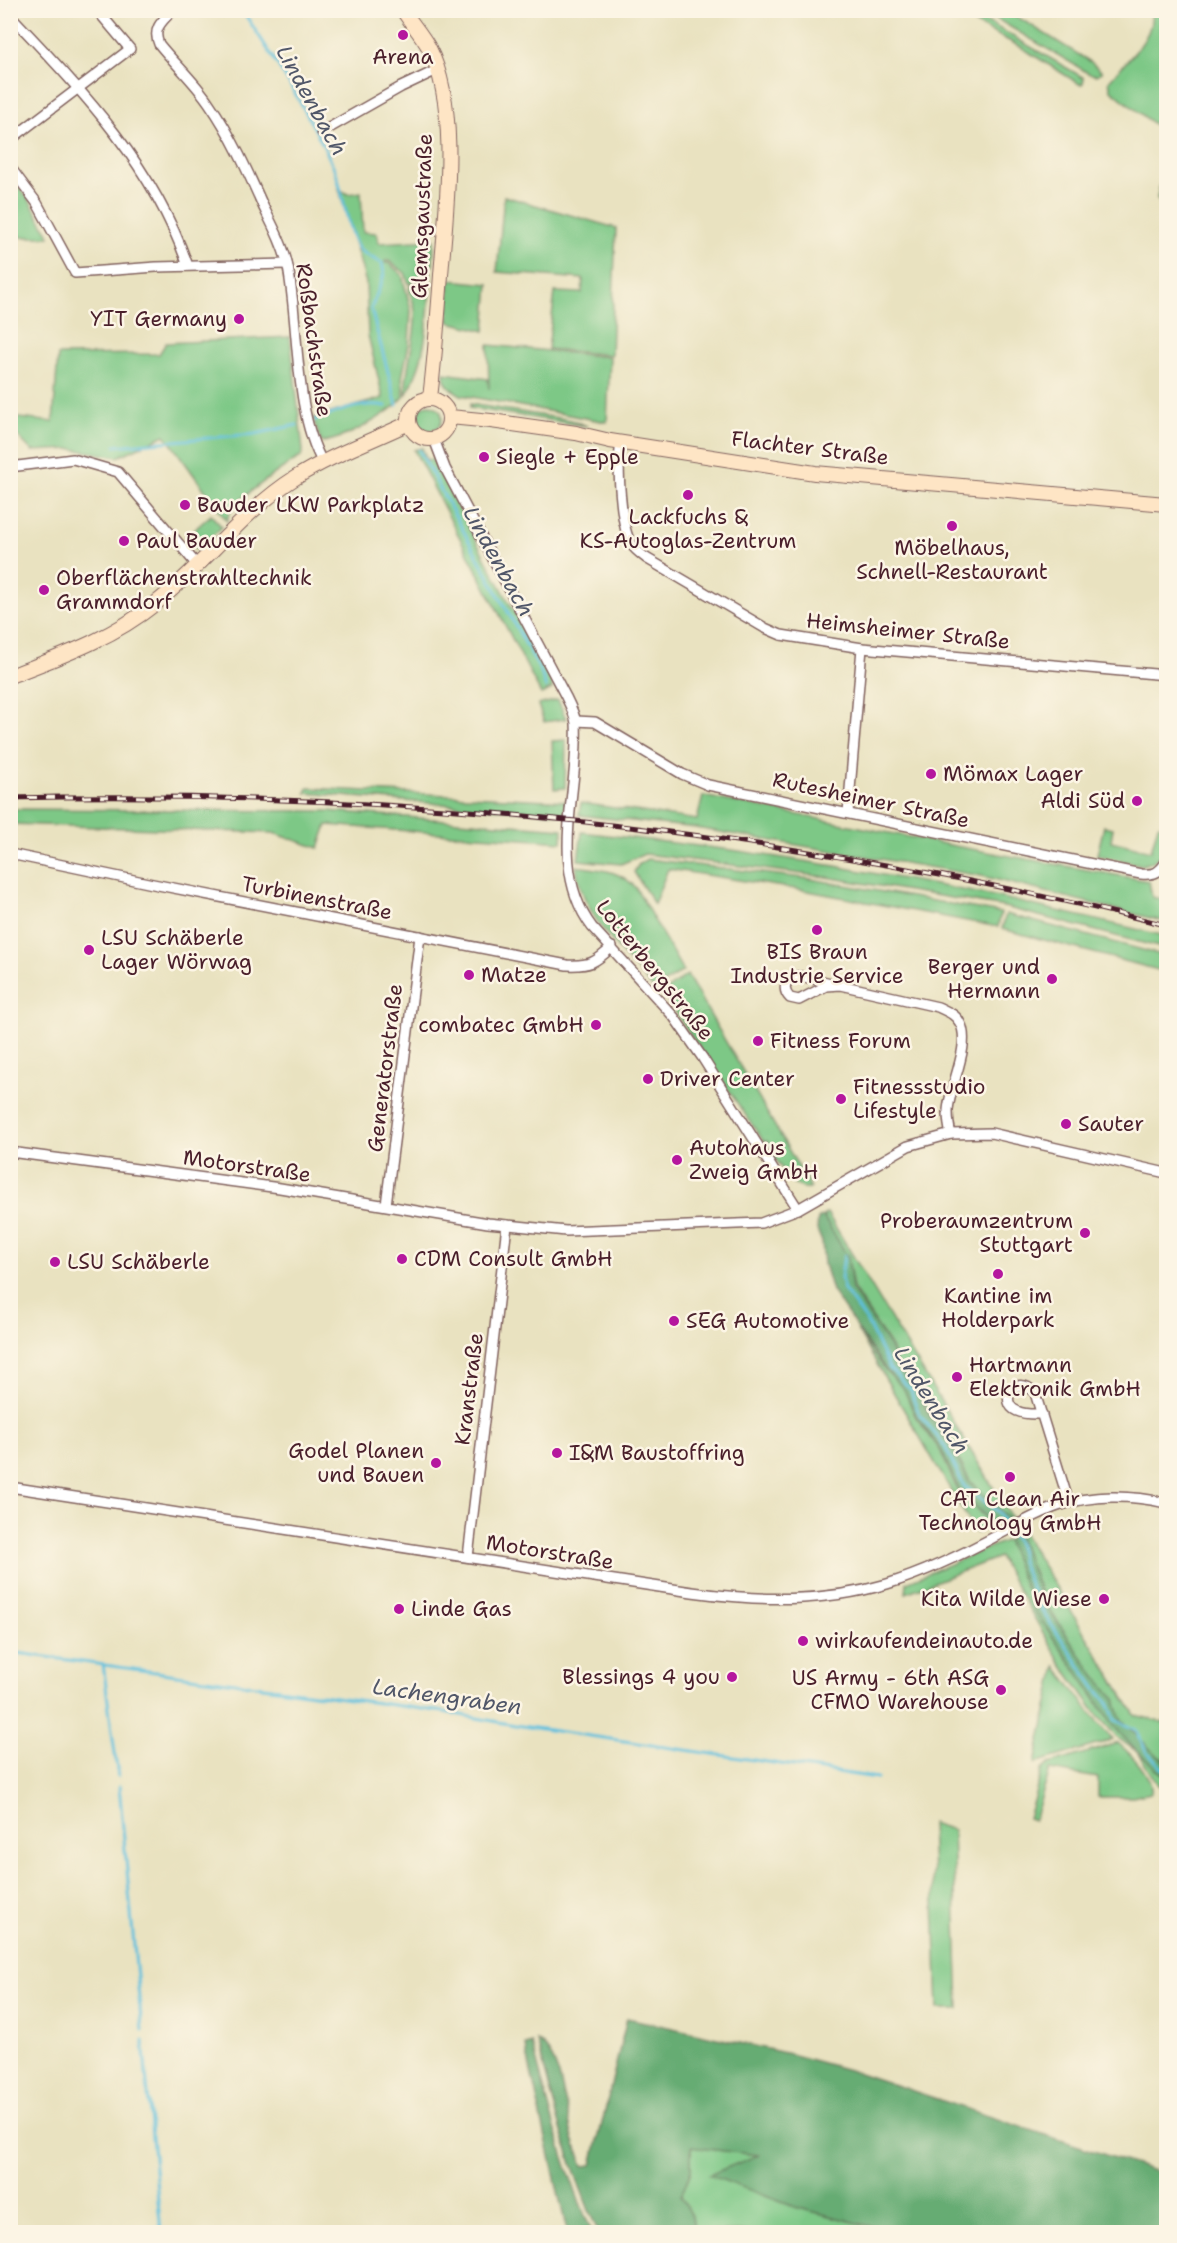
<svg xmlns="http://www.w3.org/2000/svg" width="1177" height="2243" viewBox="0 0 1177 2243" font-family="'Shantell Sans',sans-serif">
<rect width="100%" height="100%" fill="#fcf5e5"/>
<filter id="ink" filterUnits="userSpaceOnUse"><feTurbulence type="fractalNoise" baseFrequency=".0167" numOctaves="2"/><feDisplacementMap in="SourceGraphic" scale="12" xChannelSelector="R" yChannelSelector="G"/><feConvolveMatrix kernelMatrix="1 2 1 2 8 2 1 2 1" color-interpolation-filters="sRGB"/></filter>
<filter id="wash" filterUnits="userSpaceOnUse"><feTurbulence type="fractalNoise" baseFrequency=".008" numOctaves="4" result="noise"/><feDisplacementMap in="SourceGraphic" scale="24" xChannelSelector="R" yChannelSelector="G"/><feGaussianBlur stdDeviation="1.35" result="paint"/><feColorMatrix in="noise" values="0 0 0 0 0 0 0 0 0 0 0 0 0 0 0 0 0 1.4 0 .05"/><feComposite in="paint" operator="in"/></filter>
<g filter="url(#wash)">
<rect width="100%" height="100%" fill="#e9e2c0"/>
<!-- green -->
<g fill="#7dc886" stroke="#647458" stroke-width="1.5">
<polygon points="951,11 965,11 995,26 1084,78 1083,83 1081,85 1019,46"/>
<polygon points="983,11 1005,11 1011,13 1091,62 1102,72 1097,75 1090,74"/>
<path d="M1151 11H1166V134L1111 90 1109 81C1125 61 1156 38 1151 11Z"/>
<polygon points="1166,158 1166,287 1164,288 1161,254 1164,209 1157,198"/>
<polygon points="10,176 29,200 50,237 11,237"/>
<path d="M339 189 348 194 361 192 363 232 377 233 379 243 434 240 433 265 409 285 405 273 389 261H385V263H389L402 275 411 310 409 344 402 378 404 397C388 415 345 440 321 442L313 418 383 398 368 335 366 283Z"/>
<polygon points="504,196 616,228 611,355 548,349 555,292 582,293 583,279 497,272"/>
<path d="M431 272C428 313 428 360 406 395 404 367 417 340 415 311 414 304 411 296 409 288Z"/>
<polygon points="449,280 489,284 485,331 449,322"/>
<path d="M290 337 303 451 301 457C287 464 236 500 230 512 228 515 228 518 227 521L165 435 118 457 72 449 32 451 11 429V417L53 422 58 355 159 354 166 343Z"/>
<path d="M488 345 610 357 607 422 461 395C451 389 444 385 444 373L488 379 489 389Z"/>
<polygon points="470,404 571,420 587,426 470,408"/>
<circle cx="429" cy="418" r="13"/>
<polygon points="422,448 427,460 432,459 552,682 552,689 541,694 414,450"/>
<polygon points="211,515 222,527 197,550 186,537"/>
<polygon points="558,700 566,719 544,722 538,705"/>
<polygon points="566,740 565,788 554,789 552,741"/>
<polygon points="308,788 567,801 564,814 306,793"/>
<polygon points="703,796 960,847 1149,881 1152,897 1166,900 1166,922 982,876 696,828 579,815 581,803 697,820"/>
<polygon points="11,809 328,811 563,829 562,842 327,825 319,848 273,833 11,824"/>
<path d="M1166 820C1167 841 1167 860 1142 865L1097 855 1104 826 1113 828 1111 841 1151 851 1158 825 1165 826Z"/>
<polygon points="582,832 732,850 835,866 994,896 1166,936 1166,949 1004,907 826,877 645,854 621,864 578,860"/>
<polygon points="647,859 811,879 1001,913 998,927 808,891 668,869 654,904 634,872 639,864"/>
<path d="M576 866C600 870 619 869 636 888L683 971 654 990C624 953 581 916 576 866Z"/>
<polygon points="1006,914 1166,956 1166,972 1002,929"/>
<path d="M687 975 811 1188C791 1191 783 1169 773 1155L775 1153 767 1141 764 1142 662 993Z"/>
<polygon points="827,1213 1011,1517 1009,1519 970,1481 949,1441 931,1417 919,1391 898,1367 891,1347 853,1288 848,1257 823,1216"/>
<polygon points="857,1330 886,1371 904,1389 915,1416 940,1450 957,1489 992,1525 976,1533"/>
<polygon points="1022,1532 1135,1715 1166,1723 1166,1761 1156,1755 1120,1718 1115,1699 1090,1669 1045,1603 1018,1534"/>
<polygon points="1007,1540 1035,1612 1086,1685 1112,1724 1137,1752 1166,1777 1166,1789 1158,1785 1137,1752 1118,1738 1098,1716 1062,1665 999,1557 906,1593 907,1582"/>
<path d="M1056 1666C1075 1691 1092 1717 1113 1740L1035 1763Z"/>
<path d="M1118 1743C1130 1753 1154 1777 1151 1793L1133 1797H1098V1778L1050 1770 1034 1820 1028 1818 1042 1770 1049 1764Z"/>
<polygon points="931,1823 953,1830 959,2009 938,2009"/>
<polygon points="691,2147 759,2155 710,2175 795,2207 893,2232 694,2232 692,2216 681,2196 691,2171"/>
</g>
<!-- forest -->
<g fill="#66ac73" stroke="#58664f" stroke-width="1.5">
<polygon points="823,1216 848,1257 852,1289 890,1347 898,1368 918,1392 930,1417 949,1442 969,1481 1009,1519 992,1524 958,1488 941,1450 917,1417 904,1389 886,1370 832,1291 824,1264 822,1242 817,1230 818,1219"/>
<polygon points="1018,1534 1044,1603 1090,1669 1115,1699 1120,1718 1156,1755 1166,1761 1166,1777 1137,1752 1112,1724 1086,1684 1035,1612 1007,1540"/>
<path d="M627 2018 790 2054 856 2072 1166 2175V2232H893L795 2207 709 2175 758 2155 691 2147V2171L681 2196 692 2216 694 2232H598C571 2171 554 2106 537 2041 562 2056 565 2108 572 2135 575 2145 579 2155 583 2166L592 2165Z"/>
<path d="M532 2043C549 2107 565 2172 592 2232H567L527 2054 526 2045Z"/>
</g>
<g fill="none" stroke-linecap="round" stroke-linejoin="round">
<!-- stream -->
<g stroke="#5ec0dd" stroke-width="3">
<path d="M242 10C276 61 310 114 335 170 342 188 349 237 359 249 364 255 375 259 382 263L384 273 382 281 371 309 397 405"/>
<path d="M315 420C338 412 362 401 386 406"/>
<polyline points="115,446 255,434 297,425"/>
<polyline points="419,450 541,672 546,688"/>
<polyline points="844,1256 841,1278 844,1290 866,1320 890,1369 911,1390 914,1401 920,1415 944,1445 964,1486 998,1512 1019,1546 1021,1561 1029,1583 1044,1614 1096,1689 1109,1704 1115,1720 1136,1730 1147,1753 1166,1771"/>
<polyline points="10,1652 444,1712 515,1725 877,1778"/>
<polyline points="103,1664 118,1776"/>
<polyline points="119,1786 142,2030"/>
<polyline points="143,2041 161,2232"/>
</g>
</g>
</g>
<g filter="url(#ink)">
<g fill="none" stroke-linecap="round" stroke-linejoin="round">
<defs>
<g id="minor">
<path d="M173 10C162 21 152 29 159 44 175 64 195 82 209 103 232 136 248 172 264 208 273 226 284 247 288 267 299 325 294 413 323 463"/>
<path d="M10 15C83 92 153 164 188 266"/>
<polyline points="322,132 401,87 437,70"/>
<polyline points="10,140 130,49 97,10"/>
<polyline points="10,167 37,203 75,273 156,267 287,264"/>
<path d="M434 439 445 468 566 697C570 705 575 715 576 723 580 791 547 867 592 927L674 1017 702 1057 798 1209"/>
<path d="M621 443C617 464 620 528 632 545 635 550 641 554 646 558L765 628 781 635 862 648 1166 675"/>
<polyline points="10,467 73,459 118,472 197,565"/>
<path d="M576 721 595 722 682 774 708 785 1141 874C1154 875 1159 873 1166 862"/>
<polyline points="848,813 862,648"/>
<path d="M10 854 153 884 567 965C590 966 595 963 612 947"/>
<path d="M840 985 826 986 799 1000 790 998C783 991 784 983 791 977L800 976 938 1007C946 1011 956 1014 960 1023 972 1044 949 1087 948 1111 948 1118 949 1127 951 1134"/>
<polyline points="10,1152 280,1188 488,1223 566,1231 761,1223 798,1209 908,1146 951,1134 991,1133 1166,1173"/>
<polyline points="386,1205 420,936"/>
<path d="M1042 1414C1034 1414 1025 1415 1017 1411 998 1403 1014 1371 1035 1393L1069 1503"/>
<path d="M10 1487 692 1592C758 1601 823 1603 887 1584 926 1572 965 1553 1000 1534 1019 1524 1038 1513 1058 1506 1092 1494 1132 1495 1166 1503"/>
<polyline points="468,1557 507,1225"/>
</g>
<g id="secondary">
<path d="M403 10C411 23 422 35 429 48 460 108 446 210 441 275 438 316 435 357 430 398"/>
<circle cx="429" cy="419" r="20"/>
<polyline points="450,417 491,421 576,433 610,441 815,473 1166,504"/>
<path d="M10 676C62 656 113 638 156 603 204 565 243 511 295 478 330 456 371 441 409 423"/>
</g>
</defs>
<!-- minor casing -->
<use href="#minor" stroke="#82635f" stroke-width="12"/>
<!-- secondary casing -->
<use href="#secondary" stroke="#82635f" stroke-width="16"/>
<!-- minor -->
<use href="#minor" stroke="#fff" stroke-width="9"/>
<!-- secondary -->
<use href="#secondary" stroke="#fee5c5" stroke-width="14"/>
<defs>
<path id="rail" d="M10 798C400 789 789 831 1166 925"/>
</defs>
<!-- rail casing -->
<use href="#rail" stroke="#4a1f2b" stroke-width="5"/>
<!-- rail -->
<use href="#rail" stroke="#fcf5e5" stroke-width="3" stroke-dasharray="9" stroke-linecap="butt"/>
</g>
</g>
<!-- markers -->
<g fill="#b5179e" stroke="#fcf5e5" stroke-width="2">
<circle cx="403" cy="35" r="6"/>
<circle cx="239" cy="319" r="6"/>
<circle cx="484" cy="457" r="6"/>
<circle cx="688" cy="495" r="6"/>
<circle cx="185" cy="505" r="6"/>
<circle cx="952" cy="526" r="6"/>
<circle cx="124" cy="541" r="6"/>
<circle cx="44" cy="590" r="6"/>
<circle cx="931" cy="774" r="6"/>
<circle cx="1137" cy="801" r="6"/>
<circle cx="817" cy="930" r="6"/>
<circle cx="89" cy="950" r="6"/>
<circle cx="469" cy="975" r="6"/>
<circle cx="1052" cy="979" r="6"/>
<circle cx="596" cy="1025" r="6"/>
<circle cx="758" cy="1041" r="6"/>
<circle cx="648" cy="1079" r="6"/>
<circle cx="841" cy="1099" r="6"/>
<circle cx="1066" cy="1124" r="6"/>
<circle cx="677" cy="1160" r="6"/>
<circle cx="1085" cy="1233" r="6"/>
<circle cx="402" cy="1259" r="6"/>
<circle cx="55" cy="1262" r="6"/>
<circle cx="998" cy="1274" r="6"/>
<circle cx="674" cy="1321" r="6"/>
<circle cx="957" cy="1377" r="6"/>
<circle cx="557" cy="1453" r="6"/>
<circle cx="436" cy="1463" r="6"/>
<circle cx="1010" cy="1477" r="6"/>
<circle cx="1104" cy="1599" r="6"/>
<circle cx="399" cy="1609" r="6"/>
<circle cx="803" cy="1641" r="6"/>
<circle cx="732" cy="1677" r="6"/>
<circle cx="1001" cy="1690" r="6"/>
</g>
<g text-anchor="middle" stroke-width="5" stroke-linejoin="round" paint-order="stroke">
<!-- poi labels -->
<g font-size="21" fill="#4a1f2b" stroke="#fcf5e5" text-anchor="start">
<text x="403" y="64" text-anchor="middle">Arena</text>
<text x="227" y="326" text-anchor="end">YIT Germany</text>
<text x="496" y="464">Siegle + Epple</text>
<text x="197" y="512">Bauder LKW Parkplatz</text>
<text x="688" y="524" text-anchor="middle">Lackfuchs &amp;<tspan x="688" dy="24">KS-Autoglas-Zentrum</tspan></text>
<text x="136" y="548">Paul Bauder</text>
<text x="952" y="555" text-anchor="middle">Möbelhaus,<tspan x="952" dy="24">Schnell-Restaurant</tspan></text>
<text x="56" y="585">Oberflächenstrahltechnik<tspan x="56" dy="24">Grammdorf</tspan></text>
<text x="943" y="781">Mömax Lager</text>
<text x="1125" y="808" text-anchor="end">Aldi Süd</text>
<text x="101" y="945">LSU Schäberle<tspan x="101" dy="24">Lager Wörwag</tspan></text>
<text x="817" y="959" text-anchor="middle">BIS Braun<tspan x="817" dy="24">Industrie Service</tspan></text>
<text x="1040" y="974" text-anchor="end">Berger und<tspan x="1040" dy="24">Hermann</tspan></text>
<text x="481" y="982">Matze</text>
<text x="584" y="1032" text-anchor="end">combatec GmbH</text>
<text x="770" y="1048">Fitness Forum</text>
<text x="660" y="1086">Driver Center</text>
<text x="853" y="1094">Fitnessstudio<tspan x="853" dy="24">Lifestyle</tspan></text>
<text x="1078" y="1131">Sauter</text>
<text x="689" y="1155">Autohaus<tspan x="689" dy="24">Zweig GmbH</tspan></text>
<text x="1073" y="1228" text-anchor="end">Proberaumzentrum<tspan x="1073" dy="24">Stuttgart</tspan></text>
<text x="414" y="1266">CDM Consult GmbH</text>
<text x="67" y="1269">LSU Schäberle</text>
<text x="998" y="1303" text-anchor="middle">Kantine im<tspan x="998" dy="24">Holderpark</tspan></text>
<text x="686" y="1328">SEG Automotive</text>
<text x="969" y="1372">Hartmann<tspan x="969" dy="24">Elektronik GmbH</tspan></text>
<text x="424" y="1458" text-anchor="end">Godel Planen<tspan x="424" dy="24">und Bauen</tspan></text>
<text x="569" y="1460">I&amp;M Baustoffring</text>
<text x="1010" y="1506" text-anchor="middle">CAT Clean Air<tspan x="1010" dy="24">Technology GmbH</tspan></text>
<text x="1092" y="1606" text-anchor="end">Kita Wilde Wiese</text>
<text x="411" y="1616">Linde Gas</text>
<text x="815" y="1648">wirkaufendeinauto.de</text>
<text x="720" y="1684" text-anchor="end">Blessings 4 you</text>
<text x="989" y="1685" text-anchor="end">US Army - 6th ASG<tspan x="989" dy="24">CFMO Warehouse</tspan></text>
</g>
<!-- street labels -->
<g font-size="21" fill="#4a1f2b" stroke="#fcf5e5">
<text transform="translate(422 216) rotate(-88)" y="7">Glemsgaustraße</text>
<text transform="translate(314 340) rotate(82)" y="7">Roßbachstraße</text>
<text transform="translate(810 448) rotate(7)" y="7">Flachter Straße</text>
<text transform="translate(908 631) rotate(6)" y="7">Heimsheimer Straße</text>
<text transform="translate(871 800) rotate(12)" y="7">Rutesheimer Straße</text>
<text transform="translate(317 898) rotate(11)" y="7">Turbinenstraße</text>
<text transform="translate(655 970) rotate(51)" y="7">Lotterbergstraße</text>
<text transform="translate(385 1068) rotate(-83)" y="7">Generatorstraße</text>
<text transform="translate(247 1166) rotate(8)" y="7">Motorstraße</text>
<text transform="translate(469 1389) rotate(-83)" y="7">Kranstraße</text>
<text transform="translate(550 1552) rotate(9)" y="7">Motorstraße</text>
</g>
<!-- water labels -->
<g font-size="22" font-style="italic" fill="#515769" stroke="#fcf5e5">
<text transform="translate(312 100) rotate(61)" y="8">Lindenbach</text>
<text transform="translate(499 561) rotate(61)" y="8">Lindenbach</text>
<text transform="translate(932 1400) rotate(58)" y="8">Lindenbach</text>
<text transform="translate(447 1696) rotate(8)" y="8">Lachengraben</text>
</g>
</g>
<!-- margin -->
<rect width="1177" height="2243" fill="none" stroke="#fcf5e5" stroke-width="36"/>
</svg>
